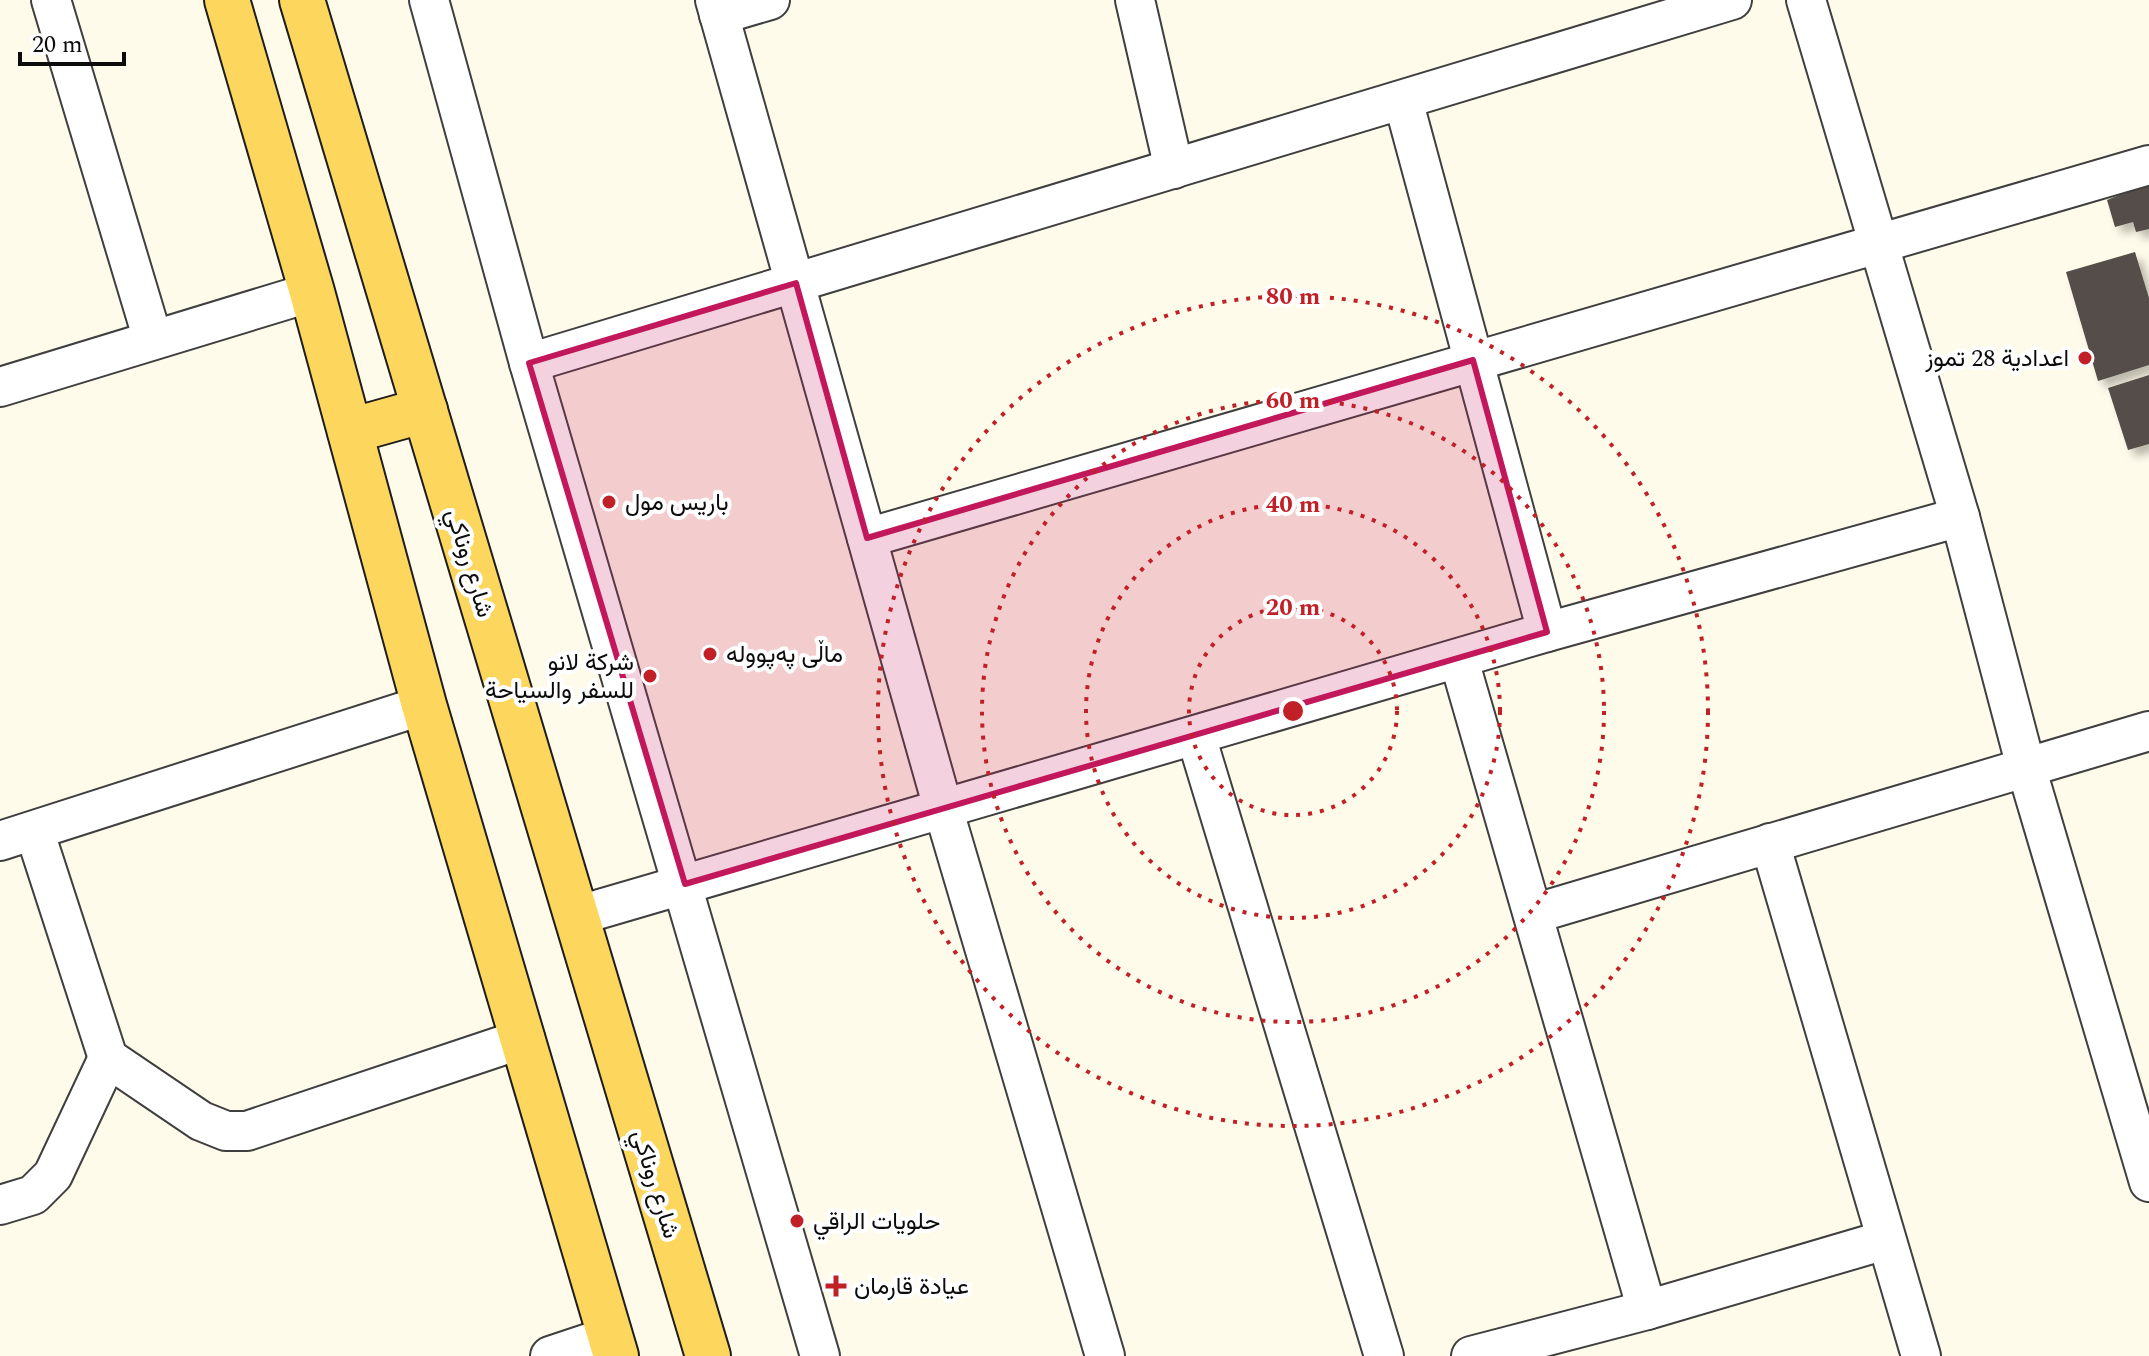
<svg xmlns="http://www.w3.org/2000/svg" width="2149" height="1356" viewBox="0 0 2149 1356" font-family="Spectral,Vazirmatn,serif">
<defs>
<filter id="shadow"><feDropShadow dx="7" dy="7" stdDeviation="4" flood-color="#0004"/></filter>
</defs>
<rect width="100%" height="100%" fill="#fffbeb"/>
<!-- building -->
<g fill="#554d48" filter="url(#shadow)">
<polygon points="2149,183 2149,229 2136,232 2133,222 2115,227 2107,200"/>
<polygon points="2135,252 2149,298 2149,365 2098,381 2066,272"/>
<polygon points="2149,375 2149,444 2128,450 2108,388"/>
</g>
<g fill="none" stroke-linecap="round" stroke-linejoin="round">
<defs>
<g id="minor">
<polyline points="51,0 153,340"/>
<polyline points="429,0 529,363 820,1356"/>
<polyline points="715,0 943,808 1105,1356"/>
<polyline points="1135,0 1174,169"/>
<polyline points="1806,0 1960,517 2026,767 2149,1182"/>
<polyline points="719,15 770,0"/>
<polyline points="1403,100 1547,632"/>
<polyline points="529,363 1732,0"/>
<polyline points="0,387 312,292"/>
<polyline points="867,538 2149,165"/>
<polyline points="1459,660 1647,1310 1885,1240"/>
<polyline points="1196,736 1384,1356"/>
<polyline points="35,833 108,1058 201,1121 226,1131 247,1131 525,1038"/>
<polyline points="0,841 424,705"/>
<polyline points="1770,843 1921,1356"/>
<polyline points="1533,914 2149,731"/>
<polyline points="576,916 1547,632 1960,517"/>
<polyline points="0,1205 33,1195 53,1175 108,1058"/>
<polyline points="550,1356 610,1336"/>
<polyline points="1471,1356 1647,1310"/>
</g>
<g id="major">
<polyline points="227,0 312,292 424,705 616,1356"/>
<polyline points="302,0 708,1356"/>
<polyline points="350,431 425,410"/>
</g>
</defs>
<!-- minor casing -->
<use href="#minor" stroke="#3f3f3f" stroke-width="42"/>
<!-- major casing -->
<use href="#major" stroke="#1d1d1d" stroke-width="48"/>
<!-- minor -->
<use href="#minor" stroke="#fff" stroke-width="38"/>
<!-- major -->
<use href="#major" stroke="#fdd65d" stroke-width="44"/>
</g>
<!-- marked area -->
<path fill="#c2185b" fill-opacity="0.2" stroke="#c2185b" stroke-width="6" stroke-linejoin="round" d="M796 283 867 538 1473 360 1547 632 685 884 529 363Z"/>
<!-- distance rings -->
<g fill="none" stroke="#c12027" stroke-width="4" stroke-dasharray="4 8">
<circle cx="1293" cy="711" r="104"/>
<circle cx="1293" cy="711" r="207"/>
<circle cx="1293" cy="711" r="311"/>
<circle cx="1293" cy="711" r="415"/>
</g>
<!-- markers -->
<g fill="#c12027" stroke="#fff" stroke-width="3">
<circle cx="2085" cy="358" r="8"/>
<circle cx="609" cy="502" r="8"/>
<circle cx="710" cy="654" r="8"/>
<circle cx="650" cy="676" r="8"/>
<circle cx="797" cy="1221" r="8"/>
<path d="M832 1274h8v8h8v8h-8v8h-8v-8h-8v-8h8z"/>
</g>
<g text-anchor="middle" stroke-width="8" stroke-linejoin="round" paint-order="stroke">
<!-- poi labels -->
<g font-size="24" fill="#0c0c0c" stroke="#fff" text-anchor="start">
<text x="2069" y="366" text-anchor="end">اعدادية 28 تموز</text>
<text x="625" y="510">باريس مول</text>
<text x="726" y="662">ماڵی پەپوولە</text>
<text x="634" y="670" text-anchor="end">شركة لانو<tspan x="634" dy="28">للسفر والسياحة</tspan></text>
<text x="813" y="1229">حلويات الراقي</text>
<text x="854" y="1294">عيادة قارمان</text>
</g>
<!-- street labels -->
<g font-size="24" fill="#0c0c0c" stroke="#fff">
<text transform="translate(470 563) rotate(73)" y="8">شارع روناكي</text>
<text transform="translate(656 1184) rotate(73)" y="8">شارع روناكي</text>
</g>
</g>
<circle cx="1293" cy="711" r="12" fill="#c12027" stroke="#fff" stroke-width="4"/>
<g font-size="24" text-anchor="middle" font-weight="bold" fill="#c12027" stroke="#fff" stroke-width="8" stroke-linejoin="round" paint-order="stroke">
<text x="1293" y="304">80 m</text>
<text x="1293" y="408">60 m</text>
<text x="1293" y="512">40 m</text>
<text x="1293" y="615">20 m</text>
</g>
<!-- scale -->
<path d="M20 52v12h104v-12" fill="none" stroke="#0c0c0c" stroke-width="4"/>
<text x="32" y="52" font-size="24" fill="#0c0c0c" stroke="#ffffff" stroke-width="6" paint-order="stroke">20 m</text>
</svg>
